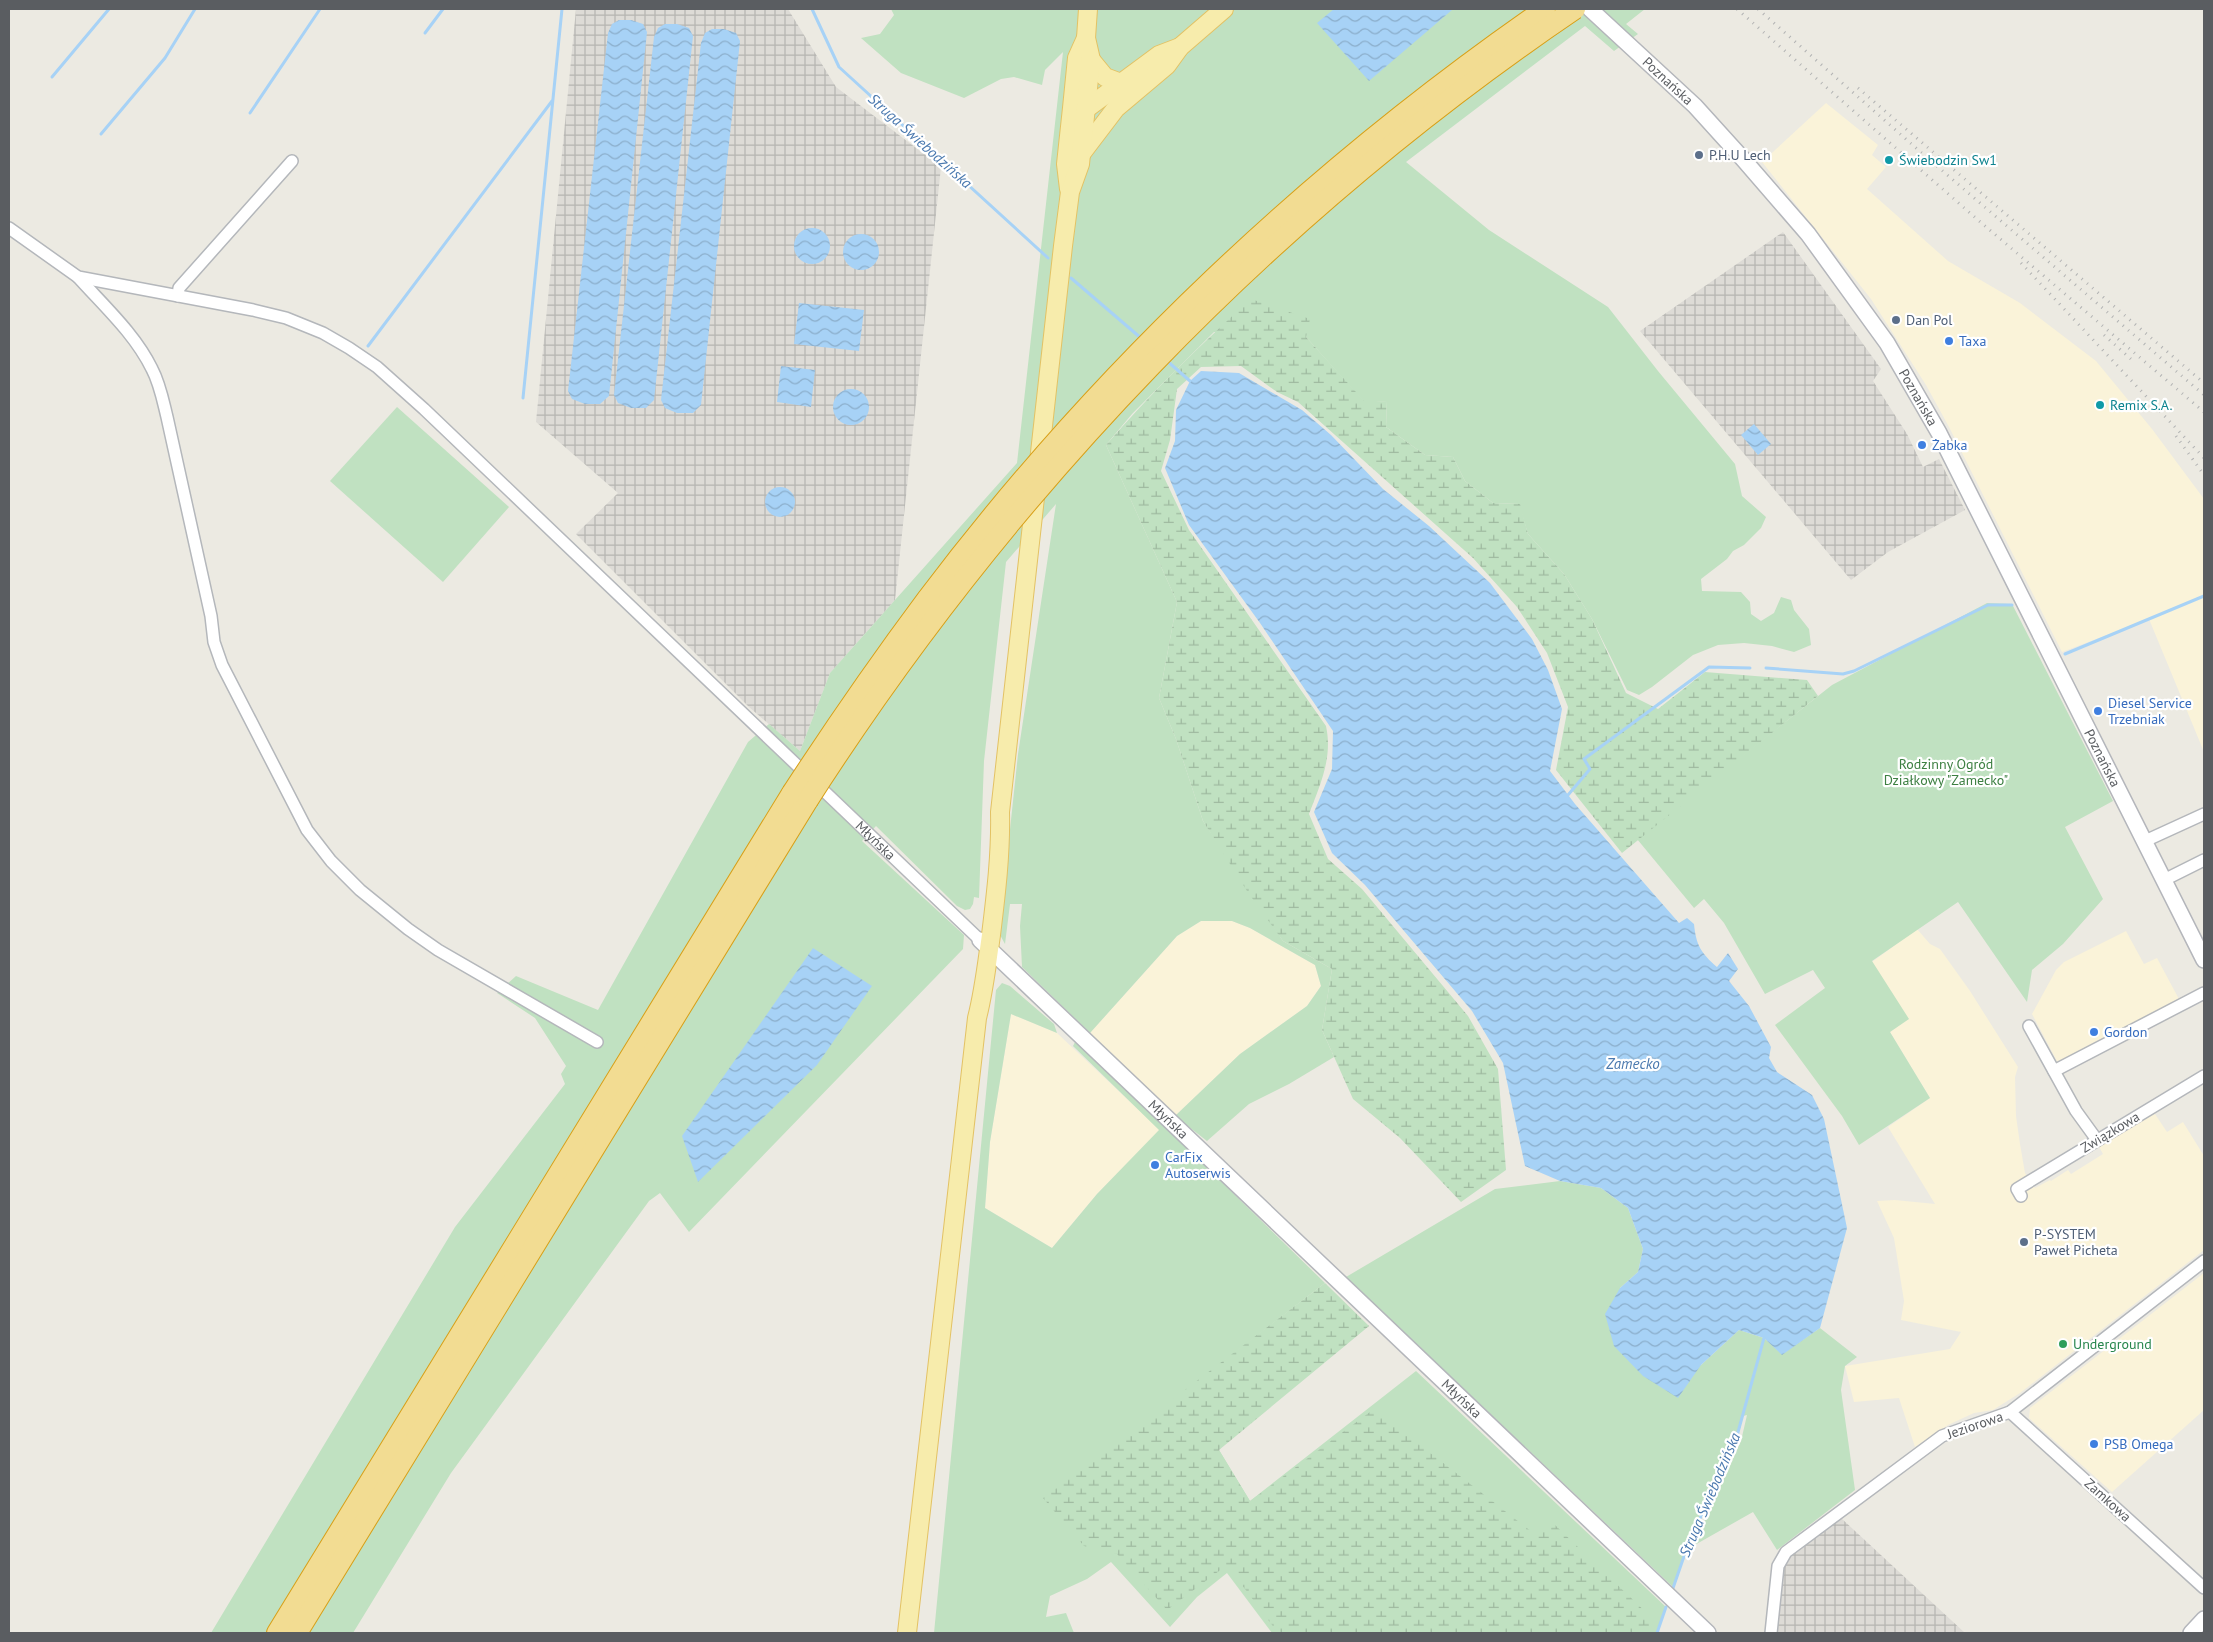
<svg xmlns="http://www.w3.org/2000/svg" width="2213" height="1642" viewBox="0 0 2213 1642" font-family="'PT Sans',sans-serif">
<defs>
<pattern id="industrial-grid" width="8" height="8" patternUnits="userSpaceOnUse" patternTransform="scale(1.25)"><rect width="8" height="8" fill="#dddbd6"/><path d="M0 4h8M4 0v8" fill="none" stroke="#b6b5b1"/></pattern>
<pattern id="wetland-marsh" width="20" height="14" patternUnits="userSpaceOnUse" patternTransform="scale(1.25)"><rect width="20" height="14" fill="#c0e1c1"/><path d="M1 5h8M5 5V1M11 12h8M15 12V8" fill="none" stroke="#9fbaa0"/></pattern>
<pattern id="water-waves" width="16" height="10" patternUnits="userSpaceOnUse" patternTransform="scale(1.25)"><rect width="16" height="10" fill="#a7d2f6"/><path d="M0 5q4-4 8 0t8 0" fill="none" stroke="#8baecb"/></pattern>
</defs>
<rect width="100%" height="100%" fill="#eceae2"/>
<!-- commercial -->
<g fill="#faf3d9">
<polygon points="1826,103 1878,145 1872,155 1886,167 1867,189 1948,261 2020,303 2096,361 2152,429 2204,499 2204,752 2149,619 2062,652 1949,427 1926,385 1871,299 1762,162"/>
<polygon points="1201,921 1232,921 1250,928 1315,965 1321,986 1307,1006 1240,1054 1175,1116 1090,1033 1177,936"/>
<polygon points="1917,929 1930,944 1940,949 1970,991 2018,1067 2015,1077 2016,1116 2020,1144 2025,1173 2035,1188 2050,1180 2051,1181 2068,1170 2071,1174 2103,1154 2098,1145 2155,1114 2167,1132 2183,1122 2204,1156 2204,1250 2020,1393 1993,1410 1974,1413 1948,1425 1915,1447 1899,1398 1854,1402 1845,1366 1950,1349 1961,1332 1901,1320 1904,1301 1894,1238 1877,1201 1895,1200 1935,1204 1888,1127 1930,1098 1890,1032 1908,1019 1872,962"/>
<polygon points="2126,931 2144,964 2157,958 2180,1001 2059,1065 2032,1014 2056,970 2064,962"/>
<polygon points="1011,1014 1057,1033 1160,1130 1097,1194 1052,1248 985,1208 990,1142"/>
<polygon points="2204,1273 2204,1410 2112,1492 2029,1418 2030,1408"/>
</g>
<!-- industrial -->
<g fill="url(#industrial-grid)">
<polygon points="576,9 788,9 836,87 941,167 895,600 830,673 800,751 749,707 576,534 618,493 536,422"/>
<polygon points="1783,232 1881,369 1873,381 1907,434 1923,467 1939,459 1965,510 1888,552 1851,580 1640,331"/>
<polygon points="1841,1518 1965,1633 1777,1633 1781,1581 1783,1569 1791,1555"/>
</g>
<!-- green -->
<g fill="#c0e1c1">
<polygon points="891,9 1645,9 1626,24 1638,34 1614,51 1585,26 1406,162 1489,230 1608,307 1658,371 1735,464 1742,496 1766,517 1761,528 1744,545 1733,551 1727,559 1701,579 1702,591 1741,592 1750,602 1751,614 1761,621 1774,613 1781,597 1791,600 1794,610 1809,629 1811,645 1794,652 1772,646 1744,643 1718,645 1693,655 1652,687 1639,695 1627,690 1592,619 1564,574 1528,534 1519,504 1493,503 1465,481 1453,457 1425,455 1386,427 1387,401 1365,403 1306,337 1214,332 1132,414 1106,445 1177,602 1159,698 1176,739 1203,821 1283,941 1332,969 1322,1030 1334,1057 1289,1084 1249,1104 1207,1141 1175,1116 1240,1054 1307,1006 1321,986 1315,965 1250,928 1232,921 1201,921 1177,936 1090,1033 1022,967 1020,926 1022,904 1010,904 1005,944 999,933 1018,754 1056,504 1006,562 984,761 979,898 974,897 973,904 970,909 965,910 957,906 876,826 862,841 964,935 963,949 689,1232 660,1193 649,1201 451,1473 353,1633 211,1633 455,1227 565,1084 561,1074 566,1066 535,1018 497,993 516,976 598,1010 748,742 769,724 800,751 830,673 1017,463 1063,52 1045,70 1042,85 1014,77 1001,79 964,98 901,73 861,38 880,34 894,15"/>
<polygon points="397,407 509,507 443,582 330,481"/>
<polygon points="1987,603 2012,604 2113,801 2065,827 2103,899 2063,944 2032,970 2027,1002 1958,902 1872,961 1909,1019 1890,1032 1930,1098 1859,1145 1842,1116 1775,1025 1825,988 1813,970 1765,994 1724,923 1704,899 1694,908 1637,839 1832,685"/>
<polygon points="1002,983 1010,986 1054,1024 1057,1033 1011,1014 990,1142 985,1208 1052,1248 1097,1194 1159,1130 1073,1046 1076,1040 1325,1283 1211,1371 1219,1450 1250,1501 1416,1371 1666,1607 1657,1633 1272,1633 1227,1573 1197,1597 1170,1627 1111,1562 1087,1579 1050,1596 1046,1617 1066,1613 1074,1633 934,1633 996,990"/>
<polygon points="1560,1181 1601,1188 1628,1208 1643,1249 1638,1272 1620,1288 1701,1365 1739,1330 1764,1338 1782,1354 1820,1328 1857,1357 1845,1366 1841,1390 1855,1490 1777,1550 1753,1512 1693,1546 1741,1441 1747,1415 1743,1416 1735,1443 1689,1542 1673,1587 1346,1277 1495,1189"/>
</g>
<!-- wetland -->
<g fill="url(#wetland-marsh)">
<path d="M1251 299 1310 319 1306 337 1365 402 1387 401 1386 427 1425 455 1453 457 1465 481 1493 503 1520 504 1528 534 1564 574 1592 619 1626 693 1658 709 1705 672 1807 680 1818 696 1622 853 1556 770 1568 707 1547 653 1517 607 1473 558 1298 402 1277 392 1241 366 1201 367 1177 389 1170 440 1161 471 1189 530 1326 726C1333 758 1320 785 1309 814L1328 859 1362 889 1468 1016 1498 1069 1506 1170 1461 1202 1400 1138 1353 1099 1322 1030 1332 969 1283 941 1247 891 1203 821 1176 739 1159 698 1177 602 1106 445C1151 393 1200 345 1251 299Z"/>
<polygon points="1325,1283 1369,1326 1219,1450 1250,1501 1374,1409 1537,1536 1555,1525 1655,1621 1651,1633 1278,1633 1227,1565 1167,1610 1117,1554 1084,1546 1043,1498"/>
</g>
<!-- water -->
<g fill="url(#water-waves)">
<polygon points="1334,9 1451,9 1452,10 1369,81 1317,23"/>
<polygon points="619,20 631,20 643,24 647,32 609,396 600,404 585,404 572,399 568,391 608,33 612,24"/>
<polygon points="665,24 677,24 689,28 693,36 654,400 646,408 631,408 618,403 614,395 654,37 658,28"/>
<polygon points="712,29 724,29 736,33 740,41 701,405 693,413 677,413 665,408 661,400 701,43 705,33"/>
<circle cx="812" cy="246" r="18"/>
<circle cx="861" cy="252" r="18"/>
<polygon points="799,303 864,310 859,351 794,344"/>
<polygon points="781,366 815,370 811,407 777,402"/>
<path d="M1201 371 1239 373 1302 410 1331 435 1383 489 1429 526 1490 583 1532 639 1548 670 1562 709 1550 771 1575 804 1679 923 1687 918 1694 924C1696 945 1701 953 1717 967L1728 953 1738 969 1729 981 1749 1006 1771 1047 1769 1058 1777 1072 1812 1095 1824 1119 1847 1228 1820 1328 1782 1355 1764 1338 1739 1330 1701 1365 1678 1398 1643 1376 1614 1346 1605 1314 1620 1288 1638 1272 1643 1249 1628 1208 1601 1188 1560 1181 1525 1166 1503 1063 1472 1011 1365 885 1332 853 1314 812 1332 769 1333 731 1260 623 1189 525 1165 468 1175 441 1176 410 1190 381Z"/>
<circle cx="851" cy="407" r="18"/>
<polygon points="1754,424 1771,444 1758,455 1741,435"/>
<circle cx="780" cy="502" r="15"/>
<polygon points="813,948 872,986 817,1065 698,1182 682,1136"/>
</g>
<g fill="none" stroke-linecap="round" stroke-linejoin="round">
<!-- stream -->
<g stroke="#a7d2f6" stroke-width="3">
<polyline points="812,9 839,67 1048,258"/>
<polyline points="425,33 443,9"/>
<polyline points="52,77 109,9"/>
<polyline points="250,113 320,9"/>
<polyline points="101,134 165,58 195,9"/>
<polyline points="1071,278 1142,339"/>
<polyline points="368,346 552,101"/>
<polyline points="1166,360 1190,381"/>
<polyline points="523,398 562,9"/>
<polyline points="2065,654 2204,596"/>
<polyline points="1766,668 1843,674 1854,671 1988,605 2012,605"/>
<polyline points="1568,795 1590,769 1584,759 1709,667 1750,668"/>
<polyline points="1672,1591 1689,1542 1735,1443 1764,1338"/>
<polyline points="1657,1633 1666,1607"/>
</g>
<defs>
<g id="street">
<path id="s1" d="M9 228 78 277 253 310 286 318 323 333 349 348 377 367 424 409 980 940"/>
<path d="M78 277C104 306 135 334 152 369 160 384 163 401 167 417L211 616 214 642 222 665 307 830 331 861 360 890 408 929 438 950 597 1042"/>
<polyline points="178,296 179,288 292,161"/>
<polyline points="2145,841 2204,814"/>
<polyline points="2164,880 2204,860"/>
<polyline points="2029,1026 2076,1111 2097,1140"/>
<polyline points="2054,1071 2204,993"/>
<polyline points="2021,1196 2017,1189 2204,1076"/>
<polyline points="2010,1412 2204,1588"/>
<polyline points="1771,1633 1778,1566 1786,1552 1942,1436 2010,1412 2204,1261"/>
</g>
<g id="secondary">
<path id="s2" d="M1590 9 1695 106 1743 159 1808 234 1887 343 1939 433 2204 960"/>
<path id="s3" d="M980 940 1708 1633"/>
<polyline points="2191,1633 2204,1619"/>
</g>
<g id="primary">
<polyline points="1091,60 1105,77 1121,83"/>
<polyline points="1086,109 1159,55 1180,47"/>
<polyline points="1081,154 1116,108 1167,65 1180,47 1224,9"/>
<polyline points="1069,189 1066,164 1072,108 1077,58 1086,38"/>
<path d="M907 1633 977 1018C984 991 987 963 991 935 996 894 1001 853 1000 812L1063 246 1070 192 1080 164 1081 154 1091 60 1086 38 1088 9"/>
</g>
<g id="highway">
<polyline points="277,1633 792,793"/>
<polyline points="297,1633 808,800"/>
</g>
</defs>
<!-- street casing -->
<use href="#street" stroke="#b4b7bb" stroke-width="14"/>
<!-- secondary casing -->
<use href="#secondary" stroke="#b4b6bb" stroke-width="18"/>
<!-- primary casing -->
<use href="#primary" stroke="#e3c264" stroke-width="20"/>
<!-- highway casing -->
<use href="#highway" stroke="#d89f16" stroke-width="22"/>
<!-- street -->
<use href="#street" stroke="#fff" stroke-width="11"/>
<!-- secondary -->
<use href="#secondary" stroke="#fff" stroke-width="15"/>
<!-- primary -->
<use href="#primary" stroke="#f7ecac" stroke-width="18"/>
<!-- highway -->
<use href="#highway" stroke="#f2dc92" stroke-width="20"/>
<!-- rail -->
<g stroke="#b2b3b3" stroke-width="3" stroke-dasharray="1 6" stroke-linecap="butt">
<polyline points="1737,9 1978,220 2204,412"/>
<polyline points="1758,9 1924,155 2204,395"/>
<polyline points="1858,88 2204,383"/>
<polyline points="2021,263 2204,458"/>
<polyline points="2104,335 2132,360"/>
<polyline points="2176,436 2204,475"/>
</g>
<defs>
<g id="highway-bridge">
<path d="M792 793C835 727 880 662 927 599 1099 371 1311 171 1545 9"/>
<path d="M808 800C1008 488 1268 217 1575 9"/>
</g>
</defs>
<!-- highway-bridge casing -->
<use href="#highway-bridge" stroke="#d89f16" stroke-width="22" stroke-linecap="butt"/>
<!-- highway-bridge -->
<use href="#highway-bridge" stroke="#f2dc92" stroke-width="20"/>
</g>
<!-- markers -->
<g fill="#5c6f8a" stroke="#fff" stroke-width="2">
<circle cx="1699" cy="155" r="5"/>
<circle cx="1896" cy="320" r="5"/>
<circle cx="2024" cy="1242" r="5"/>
</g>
<g fill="#0f9aa8" stroke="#fff" stroke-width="2">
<circle cx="1889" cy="160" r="5"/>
<circle cx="2100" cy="405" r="5"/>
</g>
<g fill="#3f7fe0" stroke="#fff" stroke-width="2">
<circle cx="1949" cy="341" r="5"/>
<circle cx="1922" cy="445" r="5"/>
<circle cx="2098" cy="711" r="5"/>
<circle cx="2094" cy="1032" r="5"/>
<circle cx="1155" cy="1165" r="5"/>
<circle cx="2094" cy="1444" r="5"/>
</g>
<circle fill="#2e9e5b" stroke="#fff" stroke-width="2" cx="2063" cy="1344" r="5"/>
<g text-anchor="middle" stroke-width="4.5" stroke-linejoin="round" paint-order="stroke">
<!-- street labels -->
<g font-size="14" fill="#5a5d61" stroke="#fff">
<text dy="5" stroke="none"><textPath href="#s2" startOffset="106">Poznańska</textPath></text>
<text dy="5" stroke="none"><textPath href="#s2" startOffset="511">Poznańska</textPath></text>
<text dy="5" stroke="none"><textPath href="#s2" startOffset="916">Poznańska</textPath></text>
<text dy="5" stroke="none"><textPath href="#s1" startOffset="1088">Młyńska</textPath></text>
<text dy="5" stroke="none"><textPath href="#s3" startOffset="260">Młyńska</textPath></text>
<text transform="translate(2110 1132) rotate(-31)" y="5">Związkowa</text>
<text dy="5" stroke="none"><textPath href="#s3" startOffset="665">Młyńska</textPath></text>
<text transform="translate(1975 1425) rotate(-19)" y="5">Jeziorowa</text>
<text transform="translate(2108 1500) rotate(42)" y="5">Zamkowa</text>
</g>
<!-- service labels -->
<g font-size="14" fill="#4e5e75" stroke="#fff" text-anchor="start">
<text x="1709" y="160">P.H.U Lech</text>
<text x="1906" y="325">Dan Pol</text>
<text x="2034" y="1239">P-SYSTEM<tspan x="2034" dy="16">Paweł Picheta</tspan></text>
</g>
<!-- culture labels -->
<g font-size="14" fill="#0d838f" stroke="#fff" text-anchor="start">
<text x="1899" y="165">Świebodzin Sw1</text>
<text x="2110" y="410">Remix S.A.</text>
</g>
<!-- shop labels -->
<g font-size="14" fill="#366cbe" stroke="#fff" text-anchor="start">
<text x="1959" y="346">Taxa</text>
<text x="1932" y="450">Żabka</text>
<text x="2108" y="708">Diesel Service<tspan x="2108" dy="16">Trzebniak</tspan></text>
<text x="2104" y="1037">Gordon</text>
<text x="1165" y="1162">CarFix<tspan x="1165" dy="16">Autoserwis</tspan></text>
<text x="2104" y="1449">PSB Omega</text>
</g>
<!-- park labels -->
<g font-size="14" fill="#3c7f41" stroke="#fff">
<text x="1946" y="769">Rodzinny Ogród<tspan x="1946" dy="16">Działkowy "Zamecko"</tspan></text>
</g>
<!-- leisure labels -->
<g font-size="14" fill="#27864d" stroke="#fff" text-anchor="start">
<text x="2073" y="1349">Underground</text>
</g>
<!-- water labels -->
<g font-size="15" font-style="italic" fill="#4a79af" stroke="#fff">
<text transform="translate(920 141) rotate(42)" y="5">Struga Świebodzińska</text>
<text x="1633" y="1069">Zamecko</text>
<text transform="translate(1710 1495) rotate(-67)" y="5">Struga Świebodzińska</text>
</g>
</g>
<!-- border -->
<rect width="2213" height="1642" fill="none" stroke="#5a5d61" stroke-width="20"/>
</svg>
